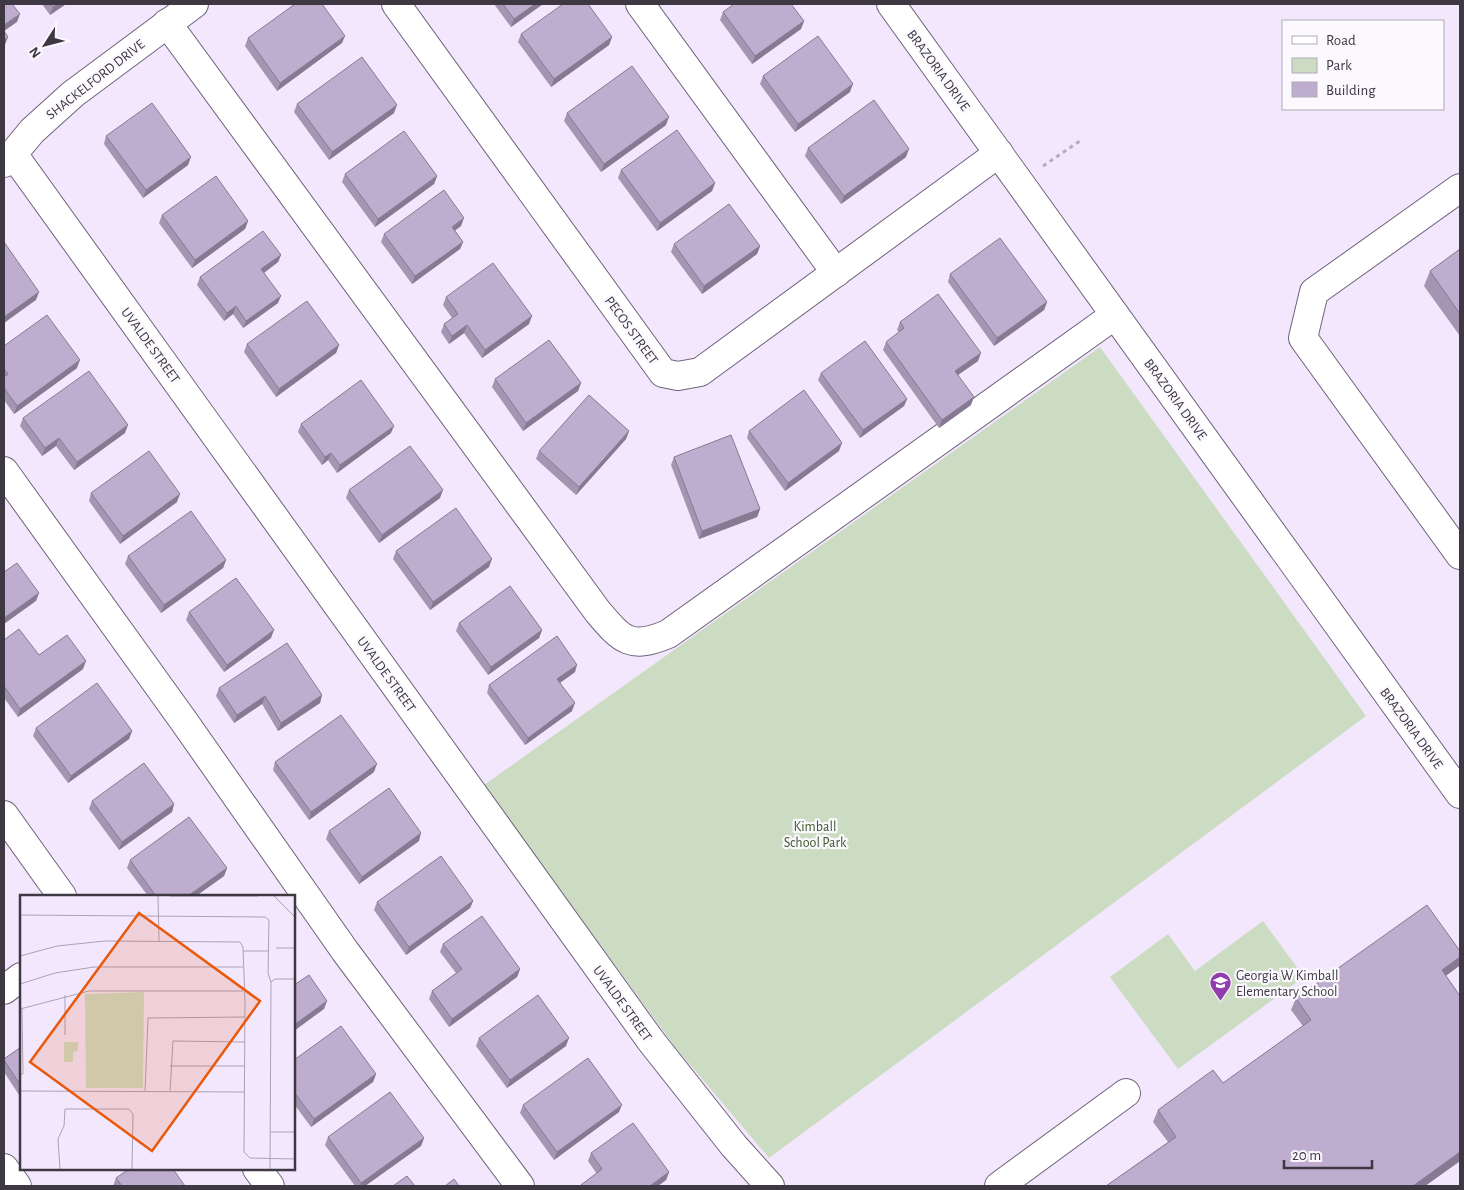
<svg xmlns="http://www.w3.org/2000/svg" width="1464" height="1190" viewBox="0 0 1464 1190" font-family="'Alegreya Sans',sans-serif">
<rect width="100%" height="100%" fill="#f3e7fd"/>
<!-- green -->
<g fill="#ccdcc3">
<polygon points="1100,347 1366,716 769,1158 675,1047 484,785"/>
<polygon points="1263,921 1304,977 1178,1069 1110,977 1168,934 1195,971"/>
</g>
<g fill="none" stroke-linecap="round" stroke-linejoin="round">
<defs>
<g id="minor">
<polyline points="396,4 663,373 678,376 700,372 999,153"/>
<polyline points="640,4 836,273"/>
<polyline points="891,4 1460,794"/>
<path d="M167 23 598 612C622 640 630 650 668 634L1115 315"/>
<polyline points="13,154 651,1041 734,1146 770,1186"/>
<polyline points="4,163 13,154 32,131 73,94 194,4"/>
<polyline points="1460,188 1314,292 1303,338 1460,555"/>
<polyline points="4,471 183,720 345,951 520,1186"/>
<polyline points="4,815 62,896"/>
<polyline points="4,990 21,977"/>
<polyline points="4,1168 17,1186"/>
<polyline points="257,1169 270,1186"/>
<polyline points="999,1186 1126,1093"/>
</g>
</defs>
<!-- minor casing -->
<use href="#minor" stroke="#6f6279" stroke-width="30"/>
<!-- path -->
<polyline stroke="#b6acbf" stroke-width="3" stroke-dasharray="4 4" stroke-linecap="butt" points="1043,166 1080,141"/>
<!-- minor -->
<use href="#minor" stroke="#fff" stroke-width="28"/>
</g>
<!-- wall -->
<g fill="#a495b2">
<polygon points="42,4 66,4 50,15"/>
<polygon points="494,4 543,4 511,27"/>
<polygon points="723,12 804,21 801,29 752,64 720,20"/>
<polygon points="521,34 612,37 609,45 551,87 518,42"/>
<polygon points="248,38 342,43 277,91 245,46"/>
<polygon points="763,76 850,92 795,132 760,84"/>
<polygon points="297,104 394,113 329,160 294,112"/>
<polygon points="567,113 666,125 601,172 564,121"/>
<polygon points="106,136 188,165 143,198 104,144"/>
<polygon points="808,148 906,157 841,204 805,156"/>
<polygon points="621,170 715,183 712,191 657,231 618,178"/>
<polygon points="345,174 437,176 434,184 375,227 342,182"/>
<polygon points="162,215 248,221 245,229 192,268 159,223"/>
<polygon points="461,226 455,230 463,242 460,249 412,284 381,242 384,234"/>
<polygon points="674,244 760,246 757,254 702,294 671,252"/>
<polygon points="1460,249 1460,336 1424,286 1430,271"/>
<polygon points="281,255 278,262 264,273 278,303 243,328 233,314 224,321 197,285 200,277"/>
<polygon points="950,274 1047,302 1044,310 994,346 948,282"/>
<polygon points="446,297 529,324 482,358 464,333 449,344 441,332 444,324 452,318 443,305"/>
<polygon points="900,322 978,361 958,375 971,405 939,428 883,350 886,342 899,332 897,330"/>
<polygon points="247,344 339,345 336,353 276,397 244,352"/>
<polygon points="4,346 77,368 14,414 4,400"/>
<polygon points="821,373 907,399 904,406 860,438 818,380"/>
<polygon points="495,379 581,383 578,391 523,431 492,387"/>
<polygon points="23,418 125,433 74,470 56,446 42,456 20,426"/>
<polygon points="301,424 391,433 337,473 328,460 322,465 298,432"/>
<polygon points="629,431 626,439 576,495 536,459 539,451"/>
<polygon points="749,431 839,451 785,491 747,438"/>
<polygon points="674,457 760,509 757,517 699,539 671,465"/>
<polygon points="349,490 440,498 379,543 346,498"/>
<polygon points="91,493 177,502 120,544 89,501"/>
<polygon points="396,551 489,567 430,610 393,559"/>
<polygon points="128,556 226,560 223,568 161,613 125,564"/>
<polygon points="189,612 271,638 224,672 186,620"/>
<polygon points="459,623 542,630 539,638 488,675 456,631"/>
<polygon points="4,640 39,655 83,669 18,717 4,698"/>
<polygon points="575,672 560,683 572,711 525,745 487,693 489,685"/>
<polygon points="219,688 322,695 320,703 278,731 262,704 234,723 216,696"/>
<polygon points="36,728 132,731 129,739 68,783 33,736"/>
<polygon points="275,762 374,772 309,820 273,770"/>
<polygon points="92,801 174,804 172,812 119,850 89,809"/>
<polygon points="329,831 419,841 359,884 326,839"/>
<polygon points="130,860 227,868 224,876 196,896 148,896 127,868"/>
<polygon points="473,901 470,908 406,955 374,910 377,902"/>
<polygon points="443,944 520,969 517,977 449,1027 429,999 432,991 456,973 440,952"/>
<polygon points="1460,951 1460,963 1459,966 1446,976 1460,1161 1425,1186 1106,1186 1168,1142 1153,1122 1158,1110 1223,1083 1303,1026 1291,1010 1296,998"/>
<polygon points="479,1038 566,1046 507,1088 476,1046"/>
<polygon points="21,1047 21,1098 4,1072 4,1059"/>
<polygon points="294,1060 376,1074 373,1082 311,1127 294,1104"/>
<polygon points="523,1105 619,1112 554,1160 520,1113"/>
<polygon points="328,1137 424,1138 421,1146 365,1186 355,1186 325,1145"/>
<polygon points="591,1153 669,1172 666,1180 658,1186 581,1186 581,1185 597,1174 588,1161"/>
<polygon points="116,1178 185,1186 113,1186"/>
</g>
<!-- shaded-wall -->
<g fill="#867991">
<polygon points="58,4 66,4 50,15 53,7"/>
<polygon points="535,4 543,4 511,27 514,19"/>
<polygon points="20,14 17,22 4,31 4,25"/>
<polygon points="804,21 801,29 752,64 755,56"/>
<polygon points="345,36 342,43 277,91 280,83"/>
<polygon points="8,37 5,45 4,46 4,40"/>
<polygon points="612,37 609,45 551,87 554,79"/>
<polygon points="853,84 850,92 795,132 798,124"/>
<polygon points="397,105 394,113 329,160 332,152"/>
<polygon points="669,117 666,125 601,172 604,164"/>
<polygon points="909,149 906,157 841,204 844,196"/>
<polygon points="191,157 188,165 143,198 146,190"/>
<polygon points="437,176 434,184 375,227 378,219"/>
<polygon points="715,183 712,191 657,231 660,223"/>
<polygon points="464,218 461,226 449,235 452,227"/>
<polygon points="248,221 245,229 192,268 195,260"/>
<polygon points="463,242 460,249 412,284 415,276"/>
<polygon points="760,246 757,254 702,294 704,286"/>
<polygon points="281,255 278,262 258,277 261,269"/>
<polygon points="39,292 36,300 4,323 4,317"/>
<polygon points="281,296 278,303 243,328 246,321"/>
<polygon points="1047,302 1044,310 994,346 997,338"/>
<polygon points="236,306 233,314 224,321 227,313"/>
<polygon points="532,316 529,324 482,358 485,350"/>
<polygon points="467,325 464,333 449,344 452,336"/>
<polygon points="339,345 336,353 276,397 279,389"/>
<polygon points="981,353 978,361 952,379 955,371"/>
<polygon points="80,360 77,368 14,414 17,406"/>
<polygon points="581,383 578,391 523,431 526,423"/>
<polygon points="974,397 971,405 939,428 942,420"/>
<polygon points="907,399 904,406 860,438 863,430"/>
<polygon points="128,425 125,433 74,470 77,462"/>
<polygon points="394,426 391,433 337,473 340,465"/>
<polygon points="629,431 626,439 576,495 579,487"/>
<polygon points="59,438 56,446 42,456 45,448"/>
<polygon points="842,443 839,451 785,491 788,483"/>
<polygon points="331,453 328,460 322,465 325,457"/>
<polygon points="443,490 440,498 379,543 382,535"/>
<polygon points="180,494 177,502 120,544 123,536"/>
<polygon points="760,509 757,517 699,539 702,531"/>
<polygon points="492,559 489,567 430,610 433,602"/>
<polygon points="226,560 223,568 161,613 164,605"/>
<polygon points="39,593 36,601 4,624 4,618"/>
<polygon points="274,630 271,638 224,672 227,665"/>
<polygon points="542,630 539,638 488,675 491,667"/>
<polygon points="86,661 83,669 18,717 20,709"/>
<polygon points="577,665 575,672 554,687 557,679"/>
<polygon points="322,695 320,703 278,731 281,723"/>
<polygon points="265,696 262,704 234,723 237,715"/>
<polygon points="575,703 572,711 525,745 528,738"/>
<polygon points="132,731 129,739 68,783 71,776"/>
<polygon points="377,764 374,772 309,820 311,812"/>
<polygon points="174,804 172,812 119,850 122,842"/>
<polygon points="421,833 419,841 359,884 362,877"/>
<polygon points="227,868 224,876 196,896 188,896"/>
<polygon points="473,901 470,908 406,955 409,947"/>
<polygon points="1460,957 1460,963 1459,966 1438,981 1442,970"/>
<polygon points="520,969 517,977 449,1027 452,1019"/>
<polygon points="327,1001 324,1009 294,1031 294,1025"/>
<polygon points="569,1038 566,1046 507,1088 510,1080"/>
<polygon points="376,1074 373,1082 311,1127 314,1119"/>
<polygon points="622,1105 619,1112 554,1160 557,1152"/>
<polygon points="424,1138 421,1146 365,1186 360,1186 361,1183"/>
<polygon points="1460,1152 1460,1161 1425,1186 1413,1186"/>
<polygon points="669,1172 666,1180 658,1186 650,1186"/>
</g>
<!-- building -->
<g fill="#bfadcf" stroke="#867991">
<polygon points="4,4 12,4 20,14 4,25"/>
<polygon points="51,4 58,4 53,7"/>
<polygon points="295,4 322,4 345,36 280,83 248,38"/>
<polygon points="503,4 535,4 514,19"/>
<polygon points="563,4 588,4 612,37 554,79 521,34"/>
<polygon points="734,4 791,4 804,21 755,56 723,12"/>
<polygon points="4,31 8,37 4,40"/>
<polygon points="818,36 853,84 798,124 763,76"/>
<polygon points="362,57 397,105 332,152 297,104"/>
<polygon points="632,66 669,117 604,164 567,113"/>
<polygon points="874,100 909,149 844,196 808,148"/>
<polygon points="152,103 191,157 146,190 106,136"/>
<polygon points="677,130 715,183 660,223 621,170"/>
<polygon points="404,131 437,176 378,219 345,174"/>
<polygon points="216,176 248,221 195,260 162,215"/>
<polygon points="444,190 464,218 452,227 463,242 415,276 384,234"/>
<polygon points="729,204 760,246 704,286 674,244"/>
<polygon points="263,231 281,255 261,269 281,296 246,321 236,306 227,313 200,277"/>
<polygon points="1000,238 1047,302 997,338 950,274"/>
<polygon points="4,242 39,292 4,317"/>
<polygon points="1460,249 1460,314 1430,271"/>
<polygon points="493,263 532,316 485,350 467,325 452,336 444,324 458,314 446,297"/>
<polygon points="938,294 981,353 955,371 974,397 942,420 886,342 904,328 900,322"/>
<polygon points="307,301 339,345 279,389 247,344"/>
<polygon points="47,315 80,360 17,406 4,388 4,377 8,374 4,369 4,346"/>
<polygon points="549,340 581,383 526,423 495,379"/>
<polygon points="865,341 907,399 863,430 821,373"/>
<polygon points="89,371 128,425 77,462 59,438 45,448 23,418"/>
<polygon points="361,380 394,426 340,465 331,453 325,457 301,424"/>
<polygon points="804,390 842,443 788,483 749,431"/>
<polygon points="589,395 629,431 579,487 539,451"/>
<polygon points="731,435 760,509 702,531 674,457"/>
<polygon points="410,446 443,490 382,535 349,490"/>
<polygon points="149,451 180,494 123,536 91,493"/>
<polygon points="456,508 492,559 433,602 396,551"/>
<polygon points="191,511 226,560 164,605 128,556"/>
<polygon points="17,563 39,593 4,618 4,572"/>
<polygon points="236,578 274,630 227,665 189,612"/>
<polygon points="510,586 542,630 491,667 459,623"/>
<polygon points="19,629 39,655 67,635 86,661 20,709 4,686 4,640"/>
<polygon points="557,636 577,665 557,679 575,703 528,738 489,685"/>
<polygon points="287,643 322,695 281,723 265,696 237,715 219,688"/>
<polygon points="97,683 132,731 71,776 36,728"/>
<polygon points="341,715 377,764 311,812 275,762"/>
<polygon points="144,763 174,804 122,842 92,801"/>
<polygon points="389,788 421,833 362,877 329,831"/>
<polygon points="189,817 227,868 188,896 156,896 130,860"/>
<polygon points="441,856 473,901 409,947 377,902"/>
<polygon points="1427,905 1460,951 1460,957 1442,970 1460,996 1460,1152 1413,1186 1106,1186 1176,1137 1158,1110 1213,1070 1223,1083 1311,1020 1296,998"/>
<polygon points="482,916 520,969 452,1019 432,991 462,969 443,944"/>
<polygon points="309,975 327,1001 294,1025 294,985"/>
<polygon points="538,995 569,1038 510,1080 479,1038"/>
<polygon points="341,1026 376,1074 314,1119 294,1092 294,1060"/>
<polygon points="21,1047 21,1086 4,1060 4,1059"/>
<polygon points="588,1058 622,1105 557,1152 523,1105"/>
<polygon points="390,1092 424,1138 361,1183 328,1137"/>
<polygon points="633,1123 669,1172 650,1186 582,1186 581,1185 602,1169 591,1153"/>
<polygon points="129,1169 173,1169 185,1186 122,1186 116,1178"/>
<polygon points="407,1176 415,1186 393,1186"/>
<polygon points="454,1179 459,1186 445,1186"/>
</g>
<!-- icons -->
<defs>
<symbol id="school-pin" viewBox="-11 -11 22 30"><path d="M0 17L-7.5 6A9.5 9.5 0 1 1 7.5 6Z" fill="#903ead" stroke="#fbf8fe"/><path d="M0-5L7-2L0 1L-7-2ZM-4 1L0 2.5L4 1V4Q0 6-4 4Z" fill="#fff"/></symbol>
</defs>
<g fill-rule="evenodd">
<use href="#school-pin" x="1208" y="970" width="25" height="34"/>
</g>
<g text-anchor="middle" stroke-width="4.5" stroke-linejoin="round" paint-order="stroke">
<!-- street labels -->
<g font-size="14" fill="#3e3843" stroke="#fbf8fe">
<text transform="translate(939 70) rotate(54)" y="5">BRAZORIA DRIVE</text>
<text transform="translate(95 79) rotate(-38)" y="5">SHACKELFORD DRIVE</text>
<text transform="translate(632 330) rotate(54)" y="5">PECOS STREET</text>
<text transform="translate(151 345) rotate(54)" y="5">UVALDE STREET</text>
<text transform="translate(1176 399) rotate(54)" y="5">BRAZORIA DRIVE</text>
<text transform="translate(387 674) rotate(54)" y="5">UVALDE STREET</text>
<text transform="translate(1412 728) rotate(54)" y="5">BRAZORIA DRIVE</text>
<text transform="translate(623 1003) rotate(54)" y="5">UVALDE STREET</text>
</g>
<!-- park labels -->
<g font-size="14" fill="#3b5828" stroke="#fbf8fe">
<text x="815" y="831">Kimball<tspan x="815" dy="16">School Park</tspan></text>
</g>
<!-- poi labels -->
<g font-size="14" fill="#3e3843" stroke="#fbf8fe" text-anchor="start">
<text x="1236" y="980">Georgia W Kimball<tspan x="1236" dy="16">Elementary School</tspan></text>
</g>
</g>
<!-- overview -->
<g transform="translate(20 895)">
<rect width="275" height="275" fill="#f3e7fd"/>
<path d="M124 97 123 193H66L65 99ZM44 147H58V156L53 157V167H44Z" fill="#ccdcc3"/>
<path fill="none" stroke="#aba1b3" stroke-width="1" d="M138 1 139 46M150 1H238M254 1 275 22M0 20 245 22 249 25 248 78 251 87M256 53H275M223 56H248M0 61 37 51 85 46 220 47 223 52 225 107 224 257 230 263 275 264M0 89 35 78 74 72H223M45 100V140M0 114 69 96H223M150 171H225M0 179H3L2 113M0 196 225 197M125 197 128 123 225 122M150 197 153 146 225 147M251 237H275M40 274 38 244 44 231 45 214H109L113 219 112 274M250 274 251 87 255 84H275"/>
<path fill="#e8590c" fill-opacity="0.15" stroke="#e8590c" stroke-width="2.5" d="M119 18 240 106 132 256 10 167Z"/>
<rect width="275" height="275" fill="none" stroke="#3e3843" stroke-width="2.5"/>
</g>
<!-- border -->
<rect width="1464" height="1190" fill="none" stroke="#3e3843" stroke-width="10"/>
<!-- legend -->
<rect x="1282" y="20" width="162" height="90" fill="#fbf8fe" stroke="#afabb3"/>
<rect x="1292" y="36" width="25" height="8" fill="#ffffff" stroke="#afabb3"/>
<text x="1326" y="45" font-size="15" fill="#3e3843">Road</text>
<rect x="1292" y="58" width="25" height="15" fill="#ccdcc3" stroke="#afabb3"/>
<text x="1326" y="70" font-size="15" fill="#3e3843">Park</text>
<rect x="1292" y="82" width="25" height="15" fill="#bfadcf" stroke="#afabb3"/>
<text x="1326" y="95" font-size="15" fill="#3e3843">Building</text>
<!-- north arrow -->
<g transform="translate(45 45) rotate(234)" stroke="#fbf8fe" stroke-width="4" paint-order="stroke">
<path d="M0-4L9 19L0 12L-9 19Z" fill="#3e3843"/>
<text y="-8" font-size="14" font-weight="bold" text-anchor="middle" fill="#3e3843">N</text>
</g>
<!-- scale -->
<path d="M1284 1160v8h88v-8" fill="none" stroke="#3e3843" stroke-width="2.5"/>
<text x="1292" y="1160" font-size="15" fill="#3e3843" stroke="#fbf8fe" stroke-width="4" paint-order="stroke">20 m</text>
</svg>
